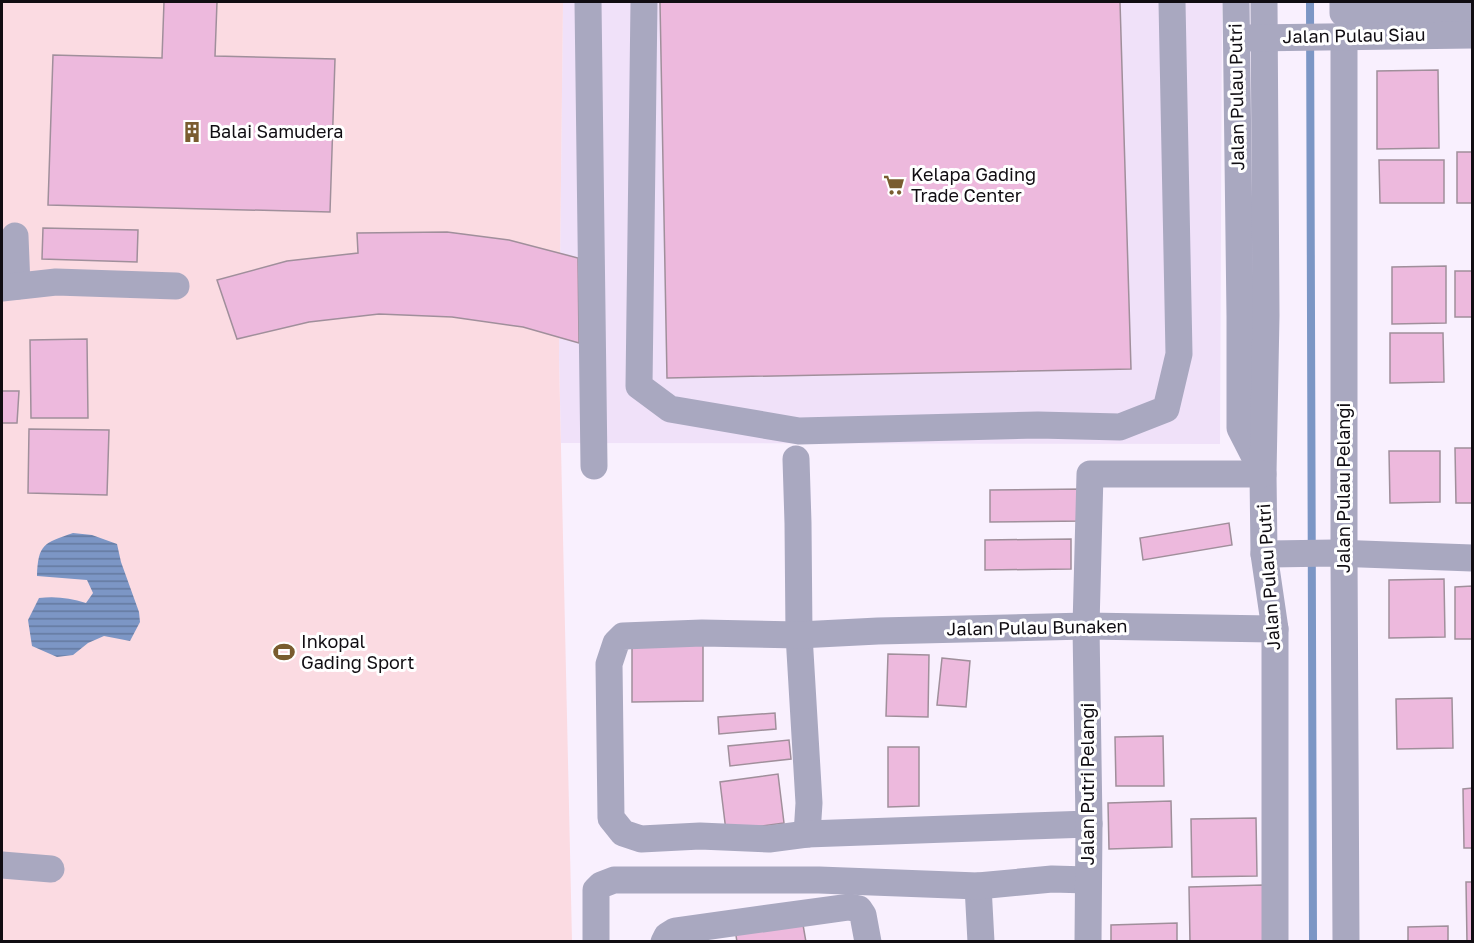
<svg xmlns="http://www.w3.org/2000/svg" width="1474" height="943" viewBox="0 0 1474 943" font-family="'Golos Text',sans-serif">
<defs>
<pattern id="water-rules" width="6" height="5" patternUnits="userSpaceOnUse" patternTransform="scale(1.5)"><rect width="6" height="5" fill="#7c96c5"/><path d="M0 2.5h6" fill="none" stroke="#64799f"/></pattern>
</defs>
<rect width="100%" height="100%" fill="#f9f0fe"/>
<!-- built -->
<polygon fill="#f0e1f9" points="563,2 1222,2 1220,444 561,443 559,358"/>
<!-- park -->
<polygon fill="#fbdbe2" points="2,2 563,2 559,358 572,941 2,942"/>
<!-- water -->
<path fill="url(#water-rules)" d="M73 533 92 535 117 544 121 562 139 612 140 622 130 641 104 636 88 643 73 655 57 657 32 646 28 620 39 598C56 596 70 598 86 603L93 593 87 580 37 576C38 544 44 543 73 533Z"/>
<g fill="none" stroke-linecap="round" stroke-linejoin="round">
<!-- stream -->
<polyline stroke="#7c96c5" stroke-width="8" points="1310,2 1313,942"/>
</g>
<!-- building -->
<g fill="#edb9dd" stroke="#a08f9b" stroke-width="1.5">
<polygon points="164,2 217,2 215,56 335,59 330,212 48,205 53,55 162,58"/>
<polygon points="660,2 1120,2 1131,369 667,378"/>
<polygon points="1438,70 1439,148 1377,149 1377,71"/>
<rect x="1457" y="152" width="15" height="51"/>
<polygon points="1379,160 1444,160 1444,203 1380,203"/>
<polygon points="43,228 138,230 137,262 42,259"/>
<polygon points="447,232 509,240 578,258 579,343 523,327 452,317 379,314 309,322 237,339 217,280 287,261 358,253 357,233"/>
<polygon points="1446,266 1446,323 1392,324 1392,267"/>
<rect x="1455" y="271" width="17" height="46"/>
<polygon points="1390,333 1443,333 1444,382 1390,383"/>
<polygon points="87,339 88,418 31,418 30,340"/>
<polygon points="2,391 19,391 17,423 2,423"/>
<polygon points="29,429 109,430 107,495 28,493"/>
<polygon points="1455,448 1472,448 1472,503 1456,503"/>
<polygon points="1389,451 1440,451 1440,502 1390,503"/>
<polygon points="1085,489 1085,521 990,522 990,490"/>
<polygon points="1229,523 1232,545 1143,560 1140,538"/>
<polygon points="1071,539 1071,569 985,570 985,540"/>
<polygon points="1444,579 1445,637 1389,638 1389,580"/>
<polygon points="1472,586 1472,639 1455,639 1455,587"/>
<polygon points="632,640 703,640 703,701 632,702"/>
<polygon points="888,654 929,655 928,717 886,716"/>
<polygon points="942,658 970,661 966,707 937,705"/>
<polygon points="1452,698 1453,748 1397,749 1396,699"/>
<polygon points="775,713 776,729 719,734 718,717"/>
<polygon points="1163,736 1164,786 1116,786 1115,737"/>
<polygon points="789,740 791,759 730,766 728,746"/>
<polygon points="888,747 919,747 919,806 888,807"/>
<polygon points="778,774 784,823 726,831 720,782"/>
<polygon points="1472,788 1472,848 1464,848 1463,789"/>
<polygon points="1171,801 1172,847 1109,849 1108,803"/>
<polygon points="1256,818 1257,876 1192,877 1191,819"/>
<polygon points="1466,882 1472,882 1472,942 1467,942"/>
<polygon points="1263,885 1264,942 1190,942 1189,887"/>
<polygon points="802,919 806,942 737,942 735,929"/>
<polygon points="1177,923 1177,942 1111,942 1111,925"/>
<polygon points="1448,926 1448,942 1408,942 1408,927"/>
</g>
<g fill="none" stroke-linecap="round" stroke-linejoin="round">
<!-- minor -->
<g stroke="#a9a8c0" stroke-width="27">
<polyline points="588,2 594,466"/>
<polyline points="644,2 639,386 670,409 799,431 1038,425 1120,427 1166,409 1179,354 1172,2"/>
<polyline points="1236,2 1240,316 1240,428 1262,471"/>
<polyline points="1264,2 1266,315 1263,474 1264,554 1275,629 1275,942"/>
<polyline points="1343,2 1343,13 1472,15"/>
<polyline points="1344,35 1344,553 1346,942"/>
<polyline points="1246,38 1472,35"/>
<polyline points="15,236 17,286"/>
<polyline points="2,288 56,282 176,286"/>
<polyline points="796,459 798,523 799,635 809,803 807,834"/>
<polyline points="1264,554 1334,553 1472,558"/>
<polyline points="1089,824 807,834 769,839 700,836 641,839 623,833 611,818 609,664 616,643 623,636 702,633 799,635 878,631 1086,626 1275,629"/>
<polyline points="2,865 51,869"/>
<polyline points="978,886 981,942"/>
<polyline points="596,942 596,890 601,885 614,880 819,880 978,886 1052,879 1088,880"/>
<polyline points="664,942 667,936 675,931 849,907 859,909 863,915 868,942"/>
<polyline points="1088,942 1089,824 1086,626 1090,474 1263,474"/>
</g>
</g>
<!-- icons -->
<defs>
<symbol id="building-bare" viewBox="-9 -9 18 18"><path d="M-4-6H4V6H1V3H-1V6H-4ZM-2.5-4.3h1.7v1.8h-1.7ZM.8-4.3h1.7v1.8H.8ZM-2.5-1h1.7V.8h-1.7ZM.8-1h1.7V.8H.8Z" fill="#795c2f" stroke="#fff" stroke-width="2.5" paint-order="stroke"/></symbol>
<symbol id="supermarket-bare" viewBox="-9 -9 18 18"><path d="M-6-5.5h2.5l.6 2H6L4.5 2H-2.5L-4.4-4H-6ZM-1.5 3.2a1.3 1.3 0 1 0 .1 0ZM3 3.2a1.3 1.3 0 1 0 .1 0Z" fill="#795c2f" stroke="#fff" stroke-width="2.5" paint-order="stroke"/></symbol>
<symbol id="stadium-bare" viewBox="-9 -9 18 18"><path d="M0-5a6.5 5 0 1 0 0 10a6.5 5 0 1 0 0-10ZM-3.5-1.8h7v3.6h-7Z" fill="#795c2f" stroke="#fff" stroke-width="2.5" paint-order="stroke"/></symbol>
</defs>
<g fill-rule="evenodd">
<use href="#building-bare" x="177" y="117" width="30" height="30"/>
<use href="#supermarket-bare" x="879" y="170" width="30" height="30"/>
<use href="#stadium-bare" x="269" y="637" width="30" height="30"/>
</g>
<g text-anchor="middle" stroke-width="6" stroke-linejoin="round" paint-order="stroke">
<!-- street labels -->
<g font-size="18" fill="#100d12" stroke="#fff">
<text transform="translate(1354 36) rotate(-1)" y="6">Jalan Pulau Siau</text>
<text transform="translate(1237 97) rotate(-91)" y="6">Jalan Pulau Putri</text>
<text transform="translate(1344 488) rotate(-90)" y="6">Jalan Pulau Pelangi</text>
<text transform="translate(1269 577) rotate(-94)" y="6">Jalan Pulau Putri</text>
<text transform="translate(1037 628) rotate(-1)" y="6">Jalan Pulau Bunaken</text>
<text transform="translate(1088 784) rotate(-90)" y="6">Jalan Putri Pelangi</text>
</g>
<!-- poi labels -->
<g font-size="18" fill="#100d12" stroke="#fff" text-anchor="start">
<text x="209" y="138">Balai Samudera</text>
<text x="911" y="181">Kelapa Gading<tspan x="911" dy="21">Trade Center</tspan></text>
<text x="301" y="648">Inkopal<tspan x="301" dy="21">Gading Sport</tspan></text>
</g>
</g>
<!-- border -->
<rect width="1474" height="943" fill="none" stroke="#100d12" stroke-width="6"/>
</svg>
